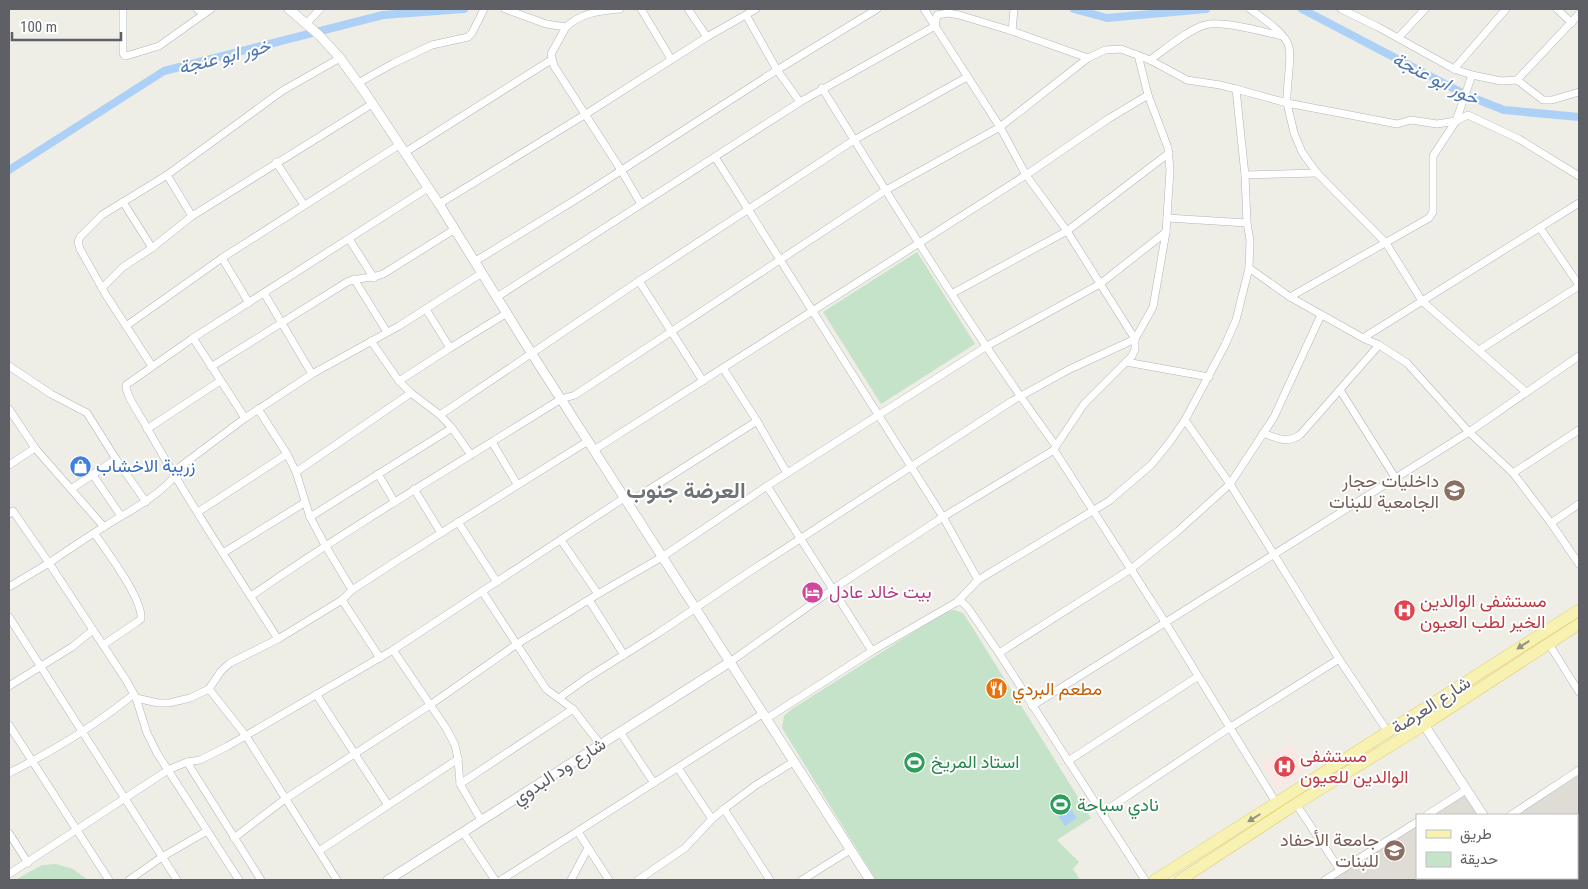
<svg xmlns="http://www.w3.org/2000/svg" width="1588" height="889" viewBox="0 0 1588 889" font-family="'Roboto Condensed',Vazirmatn,sans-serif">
<rect width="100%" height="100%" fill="#eeede6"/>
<!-- education -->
<g fill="#dedcd4">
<polygon points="1579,772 1579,880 1326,880 1417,822 1417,878 1577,878 1577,815 1511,815"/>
<polygon points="1466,790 1483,815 1428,815"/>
</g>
<!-- medical -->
<polygon fill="#f9e8e4" points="1291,744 1307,769 1278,789 1261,764"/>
<!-- green -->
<g fill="#c5e3c8">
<polygon points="917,252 975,344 881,404 823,312"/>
<polygon points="954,610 963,613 969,622 1091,818 1057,840 1079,862 1073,869 1080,880 876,880 782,728 784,716 792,709 942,614"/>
<polygon points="56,864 73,869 88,880 15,880 42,865"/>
</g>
<!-- water -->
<polygon fill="#add0f7" points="1063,798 1077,818 1065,826 1051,805"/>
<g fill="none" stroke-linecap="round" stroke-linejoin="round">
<!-- canal -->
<g stroke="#add0f7" stroke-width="8">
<polyline points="1074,9 1107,18 1206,9"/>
<polyline points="1302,9 1466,95 1504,110 1579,117"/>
<polyline points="9,170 164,71 383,15 464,9"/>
</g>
<defs>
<g id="minor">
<polyline points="123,9 123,53 124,55 126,56 159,46 211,9"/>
<polyline points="197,9 204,14"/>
<path d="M505 9 546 24 566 27C582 12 600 11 620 9"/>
<polyline points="641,9 671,59"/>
<polyline points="688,9 707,37"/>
<polyline points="924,9 1000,127 1026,175 1067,231 1135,339 1135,349 1132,356 1084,404 1056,446"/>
<polyline points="1341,9 1378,27 1454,69 1472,75 1501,81 1517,80 1579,14"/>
<polyline points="1557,9 1572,23"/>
<polyline points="746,15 777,70 800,102"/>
<polyline points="307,23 320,9"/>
<polyline points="566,27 551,54 554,66 621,170 641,204"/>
<polyline points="1012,31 1014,9"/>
<polyline points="1398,38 1425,9"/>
<path d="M1150 60C1164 50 1189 29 1205 25 1223 20 1263 32 1282 36"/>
<polyline points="1454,69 1506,9"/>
<polyline points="1517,80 1543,100 1552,100 1579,92"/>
<polyline points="358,83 394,63 432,45 468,37 472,33 484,9"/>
<path d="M822 88C897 209 972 331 1056 446L1054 450 1165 622 1277 804"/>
<path d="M1236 89 1287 103C1286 87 1292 60 1289 47 1286 33 1261 17 1250 9"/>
<polyline points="404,153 551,60"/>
<polyline points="715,157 943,517 978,580"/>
<polyline points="276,162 304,205"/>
<polyline points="167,175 192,216"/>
<polyline points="1245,175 1317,173"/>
<polyline points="123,202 152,248"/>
<polyline points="439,204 586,114 707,37 756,9"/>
<polyline points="1167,218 1247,223"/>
<polyline points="1540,228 1579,285"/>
<polyline points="349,239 374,278"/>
<polyline points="222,258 249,303"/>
<polyline points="474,262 583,195 777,70 877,9"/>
<polyline points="1249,268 1290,297 1363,338 1379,345 1407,363 1469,432 1513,473 1551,523 1579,564"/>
<polyline points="354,279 387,332"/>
<polyline points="639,281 703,381"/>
<polyline points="102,288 123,267 152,248 192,216 372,104"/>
<polyline points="264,293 312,374"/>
<polyline points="953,293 1067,231 1169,153"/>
<polyline points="497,297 800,102 935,26 937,15 948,13 959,15 1012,31 1088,58"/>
<polyline points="1290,297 1429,218 1433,212 1433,156 1456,121 1472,75"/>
<polyline points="426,309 450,348"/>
<polyline points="126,326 222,258 399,145"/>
<polyline points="193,338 245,418"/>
<polyline points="1363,338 1579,203"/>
<polyline points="1479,350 1579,286"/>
<polyline points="1126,362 1209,377"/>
<polyline points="9,366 51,394 87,413 116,459 146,502"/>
<polyline points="152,366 106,295 80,249 78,242 80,237 102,215 167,175 282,91 340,58"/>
<path d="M211 367 347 282C359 277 371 279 383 274L455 229"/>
<polyline points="723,368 757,421 787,473"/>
<polyline points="399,381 450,348 507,313"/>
<polyline points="1340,390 1396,479"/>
<polyline points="1526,392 1422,301 1386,243 1317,173 1302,152 1294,133 1287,103 1397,124 1411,120 1437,124 1456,121 1468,115 1519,139 1579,176"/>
<polyline points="411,393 440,415 452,428 471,455"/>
<polyline points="9,409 35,448 104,527"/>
<polyline points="258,409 287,454 296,472 310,517 325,545 352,590"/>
<polyline points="440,415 639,281 854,140 967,77"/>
<polyline points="1185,420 1230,484 1339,659 1388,732"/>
<polyline points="147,429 220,381"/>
<path d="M1263 433C1276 438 1287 444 1300 435L1379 345"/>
<polyline points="492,442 517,484"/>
<polyline points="594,450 1026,175 1108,119 1148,95"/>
<polyline points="9,465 35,448"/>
<polyline points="173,472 245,418 312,374 399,326 482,273"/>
<polyline points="296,472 411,393 399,381 371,341"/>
<polyline points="1513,473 1579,430"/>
<polyline points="378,474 394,501"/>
<polyline points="93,475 121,516"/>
<polyline points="767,486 872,651"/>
<polyline points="71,489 116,459"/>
<polyline points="414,489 441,533"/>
<polyline points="628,503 757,421"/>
<polyline points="198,512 287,454"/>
<path d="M9 514 13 511 49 563C68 550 87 537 107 525 131 510 156 498 175 476"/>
<polyline points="310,517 452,428"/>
<polyline points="458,522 497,582"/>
<polyline points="1551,523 1579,504"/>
<path d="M95 534C107 552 143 599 141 619L137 622 103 645"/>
<polyline points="561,540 598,594"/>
<polyline points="223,553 304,503"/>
<polyline points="9,587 49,563 126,680 136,698 147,733 157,753 239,880"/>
<polyline points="482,591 546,689 573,709 600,744"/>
<path d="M251 596C352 526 457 464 561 399L575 395 886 190 1000 127 1088 58 1105 50 1121 49 1150 60 1187 80 1220 85 1236 89 1245 175 1247 223 1250 240 1249 268 1236 320 1225 345 1185 420 1169 443 1151 465 1109 501 978 580 957 602 872 651 766 719"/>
<polyline points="342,600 380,658"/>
<polyline points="589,600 624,655"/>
<polyline points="957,602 962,602 968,608 999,653 1145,880"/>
<polyline points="9,617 177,880"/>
<path d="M278 639C233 569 187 499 146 426 141 416 125 395 126 385L193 338 428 188"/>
<polyline points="1549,644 1579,692"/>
<polyline points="393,650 446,728 455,745 458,759 460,784 481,820"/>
<polyline points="999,653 1131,569 1178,531 1230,484 1274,417 1321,315"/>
<polyline points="730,662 833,589 943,517 1054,450"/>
<polyline points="9,686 72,647 93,630"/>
<polyline points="209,689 246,736 337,880"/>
<polyline points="316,694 388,805"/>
<polyline points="136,698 158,703 169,703 190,698 209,689 221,671 230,663 278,639 342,600 352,590 398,560 588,441"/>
<polyline points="559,698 587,678 657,634 746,574 1012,401 1068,370 1135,339 1153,307 1166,232 1170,170 1168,148 1148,95 1138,55"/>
<polyline points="1032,706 1469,432 1579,356"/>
<polyline points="9,725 109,880"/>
<polyline points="620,732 654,783"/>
<polyline points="1068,761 1197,677"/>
<polyline points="187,762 261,880"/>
<polyline points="678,768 712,819"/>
<path d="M9 773C53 751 96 725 134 694"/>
<polyline points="460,784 573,709"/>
<polyline points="1296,804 1340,870"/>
<polyline points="724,809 770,880"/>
<polyline points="1102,813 1229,728 1339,659"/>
<polyline points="1427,815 1466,790"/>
<polyline points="1511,815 1579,770"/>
<polyline points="463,832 495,880"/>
<polyline points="578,832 609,880"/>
<polyline points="9,833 28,863"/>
<polyline points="234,838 285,799 430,705 517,644 598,594 662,557 767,486 987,346 1100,284 1166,232"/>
<polyline points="319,851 458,759"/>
<polyline points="9,874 168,770 187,762 200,760 228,746 393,650 624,498"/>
<polyline points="129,880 162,857 207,831"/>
<polyline points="501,880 762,714"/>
<polyline points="571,880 588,848"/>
<polyline points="638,880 685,848 712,819 724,809 756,785 793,762"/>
<polyline points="802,880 850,850"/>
<polyline points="1325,880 1417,822"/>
<polyline points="1455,880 1459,878"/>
</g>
<g id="tertiary">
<polyline points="289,9 320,36 340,58 366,94 439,204 532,354 870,880"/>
<polyline points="1417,714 1483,815"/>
<polyline points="1522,878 1523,880"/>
<polyline points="388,880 730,662"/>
</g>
<g id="primary">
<polyline points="1155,880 1579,610"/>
<polyline points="1180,880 1296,804 1424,725 1579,624"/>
</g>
</defs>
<!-- minor casing -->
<use href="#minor" stroke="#b3b5b9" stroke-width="8"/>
<!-- tertiary casing -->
<use href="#tertiary" stroke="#b3b5b9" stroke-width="10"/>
<!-- primary casing -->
<use href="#primary" stroke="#e4cc69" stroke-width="12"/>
<!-- minor -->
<use href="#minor" stroke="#fff" stroke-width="7"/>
<!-- tertiary -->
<use href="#tertiary" stroke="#fff" stroke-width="9"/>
<!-- primary -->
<use href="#primary" stroke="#f7f2b2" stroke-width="11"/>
</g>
<!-- one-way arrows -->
<defs><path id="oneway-solid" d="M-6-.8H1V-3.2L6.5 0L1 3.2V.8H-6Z" transform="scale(1.25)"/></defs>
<g fill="#949380">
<use href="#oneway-solid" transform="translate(1523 645) rotate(147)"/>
<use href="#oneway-solid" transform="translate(1254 818) rotate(148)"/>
</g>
<!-- icons -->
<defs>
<symbol id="shop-disc" viewBox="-11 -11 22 22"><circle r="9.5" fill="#3f7fe0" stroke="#fff"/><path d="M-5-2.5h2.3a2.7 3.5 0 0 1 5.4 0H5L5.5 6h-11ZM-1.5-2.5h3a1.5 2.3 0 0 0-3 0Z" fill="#fff"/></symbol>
<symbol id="university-disc" viewBox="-11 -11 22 22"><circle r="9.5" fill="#8d6e63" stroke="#fff"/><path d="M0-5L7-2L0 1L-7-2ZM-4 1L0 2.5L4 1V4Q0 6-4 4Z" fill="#fff"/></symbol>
<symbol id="hotel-disc" viewBox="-11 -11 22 22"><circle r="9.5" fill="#d1479c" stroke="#fff"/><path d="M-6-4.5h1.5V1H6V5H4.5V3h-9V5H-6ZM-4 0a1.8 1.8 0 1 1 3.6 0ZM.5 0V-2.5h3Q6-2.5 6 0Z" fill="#fff"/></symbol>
<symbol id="hospital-disc" viewBox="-11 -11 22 22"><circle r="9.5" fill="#e0444e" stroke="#fff"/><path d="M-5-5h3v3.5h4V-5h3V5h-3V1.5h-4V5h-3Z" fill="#fff"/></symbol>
<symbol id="restaurant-disc" viewBox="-11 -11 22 22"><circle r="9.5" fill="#e8710a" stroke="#fff"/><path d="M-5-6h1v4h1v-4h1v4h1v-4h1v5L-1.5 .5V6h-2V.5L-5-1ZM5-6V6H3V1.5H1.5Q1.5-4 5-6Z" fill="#fff"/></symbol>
<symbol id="stadium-disc" viewBox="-11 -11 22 22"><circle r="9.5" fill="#2e9e5b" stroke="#fff"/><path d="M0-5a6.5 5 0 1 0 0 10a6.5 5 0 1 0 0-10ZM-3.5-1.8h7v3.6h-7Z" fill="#fff"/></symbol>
</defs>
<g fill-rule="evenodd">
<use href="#shop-disc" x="68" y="454" width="25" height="25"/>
<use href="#university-disc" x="1442" y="478" width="25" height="25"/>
<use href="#hotel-disc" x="800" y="580" width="25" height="25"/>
<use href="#hospital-disc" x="1392" y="598" width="25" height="25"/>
<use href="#restaurant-disc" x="984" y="676" width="25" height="25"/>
<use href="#stadium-disc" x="902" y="750" width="25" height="25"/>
<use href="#hospital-disc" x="1272" y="754" width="25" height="25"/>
<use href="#stadium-disc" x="1048" y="792" width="25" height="25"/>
<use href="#university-disc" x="1382" y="838" width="25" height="25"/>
</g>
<g text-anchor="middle" stroke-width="4" stroke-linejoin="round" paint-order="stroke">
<!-- shop labels -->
<g font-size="18" fill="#366cbe" stroke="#fff" text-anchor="start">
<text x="96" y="472">زريبة الاخشاب</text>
</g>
<!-- education labels -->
<g font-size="18" fill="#785e54" stroke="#fff" text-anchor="end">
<text x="1439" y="487">داخليات حجار<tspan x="1439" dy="21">الجامعية للبنات</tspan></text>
<text x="1379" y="846">جامعة الأحفاد<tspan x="1379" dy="21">للبنات</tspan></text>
</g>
<!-- hotel labels -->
<g font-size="18" fill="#b23c85" stroke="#fff" text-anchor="start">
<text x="829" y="598">بيت خالد عادل</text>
</g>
<!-- health labels -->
<g font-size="18" fill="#be3a42" stroke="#fff" text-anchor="start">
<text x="1420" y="607">مستشفى الوالدين<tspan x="1420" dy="21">الخير لطب العيون</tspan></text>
<text x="1300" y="762">مستشفى<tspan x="1300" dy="21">الوالدين للعيون</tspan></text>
</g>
<!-- food labels -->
<g font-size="18" fill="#c56008" stroke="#fff" text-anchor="start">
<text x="1012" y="695">مطعم البردي</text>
</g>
<!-- street labels -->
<g font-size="18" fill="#5e6065" stroke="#fff">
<text transform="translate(1431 705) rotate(-33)" y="6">شارع العرضة</text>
<text transform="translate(559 771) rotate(-33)" y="6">شارع ود البدوي</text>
</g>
<!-- leisure labels -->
<g font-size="18" fill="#27864d" stroke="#fff" text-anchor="start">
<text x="931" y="768">استاد المريخ</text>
<text x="1077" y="811">نادي سباحة</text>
</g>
<!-- water labels -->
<g font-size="19" font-style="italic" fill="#4f76b0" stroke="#fff">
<text transform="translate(224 56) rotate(-14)" y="7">خور ابو عنجة</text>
<text transform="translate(1436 78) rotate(27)" y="7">خور ابو عنجة</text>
</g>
<!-- district labels -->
<g font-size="22" font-weight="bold" fill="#6f7277" stroke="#fff">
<text x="686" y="498">العرضة جنوب</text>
</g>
</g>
<!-- border -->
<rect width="1588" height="889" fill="none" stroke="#5e6065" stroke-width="20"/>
<!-- legend -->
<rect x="1416" y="814" width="162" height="65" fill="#ffffff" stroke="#bfbfc1"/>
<rect x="1426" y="830" width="25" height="8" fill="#f7f2b2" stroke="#bfbfc1"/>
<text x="1460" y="839" font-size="15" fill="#5e6065">طريق</text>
<rect x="1426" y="852" width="25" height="15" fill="#c5e3c8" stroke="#bfbfc1"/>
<text x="1460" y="864" font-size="15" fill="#5e6065">حديقة</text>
<!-- scale -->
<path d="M12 32v8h109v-8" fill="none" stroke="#5e6065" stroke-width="2.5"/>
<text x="20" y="32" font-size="15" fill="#5e6065" stroke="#ffffff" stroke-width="4" paint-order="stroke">100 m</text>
</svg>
